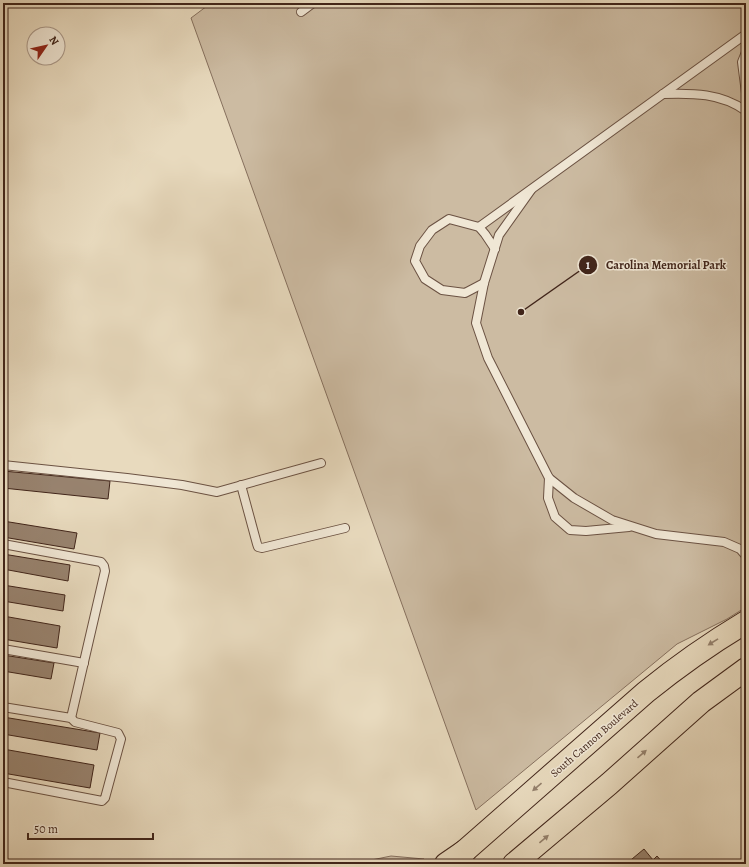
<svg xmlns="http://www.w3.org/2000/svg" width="749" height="867" viewBox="0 0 749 867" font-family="Alegreya,serif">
<rect width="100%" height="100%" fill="#e8dabe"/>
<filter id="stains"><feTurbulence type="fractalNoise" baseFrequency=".005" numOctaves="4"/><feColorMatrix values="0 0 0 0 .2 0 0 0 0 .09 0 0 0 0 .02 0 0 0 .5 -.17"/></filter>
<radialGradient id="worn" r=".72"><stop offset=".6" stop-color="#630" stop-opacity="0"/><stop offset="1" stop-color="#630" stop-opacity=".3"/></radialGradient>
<!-- green -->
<g fill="#ccbba2" stroke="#86705e">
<polygon points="211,3 746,3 746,607 727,619 677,644 476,810 191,18"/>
<polygon points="391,856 424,859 417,864 352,864"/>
</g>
<!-- building -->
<g fill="#98836f" stroke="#41251a">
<polygon points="3,471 110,481 108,499 3,488"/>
<polygon points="3,521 77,533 74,549 3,537"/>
<polygon points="3,554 70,565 68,581 3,569"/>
<polygon points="3,585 65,595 63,611 3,601"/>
<polygon points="3,616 60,626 57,648 3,639"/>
<polygon points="3,655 54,663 51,679 3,671"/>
<polygon points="3,717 100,733 97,750 3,734"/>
<polygon points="3,749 94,765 90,788 3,773"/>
<polygon points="644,849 653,860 657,856 664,864 626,864"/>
</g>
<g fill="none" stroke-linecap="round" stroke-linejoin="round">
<defs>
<g id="service">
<polyline points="301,12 313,3"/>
<polyline points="746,52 742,62 746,93"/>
<path d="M663 94C693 93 721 93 746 111"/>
<polyline points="531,190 499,235 484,283 476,323 488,358 549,478 574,498 612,520 656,534 724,542 740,549 746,556"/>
<polyline points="479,227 746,34"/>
<polyline points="484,283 465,293 442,290 425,279 415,261 420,246 432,230 449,219 479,227 485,234 495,249"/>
<polyline points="3,465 127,478 182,485 217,492 321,463"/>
<polyline points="549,478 548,498 555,517 570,530 586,531 629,527"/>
<polyline points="241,485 257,544 258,547 262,548 345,528"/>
<polyline points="3,544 101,562 104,566 105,571 71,718"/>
<polyline points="3,649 84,663"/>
<polyline points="3,707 71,718 75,722 118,733 121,739 105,798 102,801 3,782"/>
</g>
<g id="primary">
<path d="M450 864 646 692C678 666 711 643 746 622"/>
<polyline points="514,864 609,784 701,702 746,669"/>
</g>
<polyline id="motorway" points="446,864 465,851"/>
</defs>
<!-- service casing -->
<use href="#service" stroke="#6b5243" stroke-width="10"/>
<!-- primary casing -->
<use href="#primary" stroke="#41251a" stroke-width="24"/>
<!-- motorway casing -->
<use href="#motorway" stroke="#41251a" stroke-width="24"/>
<!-- service -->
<use href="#service" stroke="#f0e7d5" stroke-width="8"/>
<!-- primary -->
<use href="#primary" stroke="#e8dabe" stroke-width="22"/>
<!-- motorway -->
<use href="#motorway" stroke="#e8dabe" stroke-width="22"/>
</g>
<!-- one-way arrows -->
<defs><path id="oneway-solid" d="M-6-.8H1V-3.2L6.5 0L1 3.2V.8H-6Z"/></defs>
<g fill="#94806c">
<use href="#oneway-solid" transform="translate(713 642) rotate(148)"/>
<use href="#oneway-solid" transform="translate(642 754) rotate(-41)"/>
<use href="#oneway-solid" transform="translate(537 787) rotate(139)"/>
<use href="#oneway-solid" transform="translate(544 839) rotate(-40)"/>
</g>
<g text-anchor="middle" stroke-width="3" stroke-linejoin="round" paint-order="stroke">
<!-- street labels -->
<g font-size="11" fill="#41251a" stroke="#f0e7d5">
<text transform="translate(594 738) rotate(-41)" y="4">South Cannon Boulevard</text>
</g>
</g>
<!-- callouts -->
<path fill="none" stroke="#41251a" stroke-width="1.5" d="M521 312L588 265"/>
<g fill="#41251a" stroke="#f0e7d5" stroke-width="1.5">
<circle cx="521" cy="312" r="4"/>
<circle cx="588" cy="265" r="10"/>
</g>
<g font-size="12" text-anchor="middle" font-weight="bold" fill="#fff">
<text x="588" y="269">1</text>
</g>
<g font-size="12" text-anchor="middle" font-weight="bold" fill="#41251a" stroke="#f0e7d5" stroke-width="3" stroke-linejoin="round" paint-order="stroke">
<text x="666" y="269">Carolina Memorial Park</text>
</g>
<!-- margin -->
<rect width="749" height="867" fill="none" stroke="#e8dabe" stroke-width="16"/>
<rect x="4" y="4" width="741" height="859" fill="none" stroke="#41251a" stroke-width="2"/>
<rect x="8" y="8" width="733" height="851" fill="none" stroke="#41251a"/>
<!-- north arrow -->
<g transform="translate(46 46) rotate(56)"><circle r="19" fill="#f0e7d5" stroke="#aa998a"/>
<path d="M0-3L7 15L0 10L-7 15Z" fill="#8f2418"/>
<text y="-6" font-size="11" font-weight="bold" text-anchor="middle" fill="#41251a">N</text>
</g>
<!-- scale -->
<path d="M28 833v6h125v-6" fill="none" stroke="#41251a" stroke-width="2"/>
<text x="34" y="833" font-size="12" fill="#41251a" stroke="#f0e7d5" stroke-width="3" paint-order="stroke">50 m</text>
<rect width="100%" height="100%" filter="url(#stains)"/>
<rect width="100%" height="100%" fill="url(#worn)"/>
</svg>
